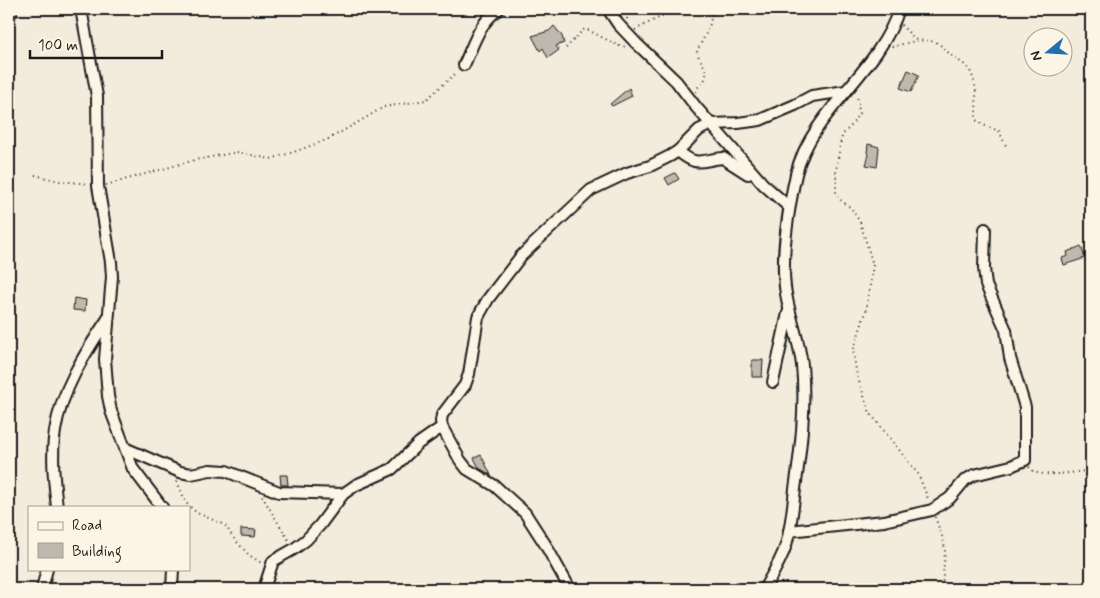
<svg xmlns="http://www.w3.org/2000/svg" width="1100" height="598" viewBox="0 0 1100 598" font-family="Mynerve,sans-serif">
<rect width="100%" height="100%" fill="#f3ecdd"/>
<filter id="ink" filterUnits="userSpaceOnUse"><feTurbulence type="fractalNoise" baseFrequency=".02" numOctaves="2"/><feDisplacementMap in="SourceGraphic" scale="10" xChannelSelector="R" yChannelSelector="G"/><feConvolveMatrix kernelMatrix="1 2 1 2 8 2 1 2 1" color-interpolation-filters="sRGB"/></filter>
<g filter="url(#ink)">
<!-- building -->
<g fill="#beb9ae" stroke="#1c1c1c">
<polygon points="16,9 18,16 9,19 9,12"/>
<polygon points="554,26 562,36 564,43 556,46 559,50 548,58 543,48 540,51 532,36 549,31"/>
<polygon points="908,70 919,75 911,92 900,88"/>
<polygon points="629,88 632,96 612,106 610,104"/>
<polygon points="868,144 879,147 877,167 866,165 869,154 867,153"/>
<polygon points="675,173 679,179 669,185 665,178"/>
<polygon points="1081,246 1085,258 1064,265 1062,258 1068,256 1067,252"/>
<polygon points="74,298 86,300 85,311 73,310"/>
<polygon points="752,360 763,360 762,377 752,377"/>
<polygon points="481,455 491,475 479,468 474,458"/>
<polygon points="280,475 287,475 288,485 281,485"/>
<polygon points="241,529 256,530 255,537 241,536"/>
</g>
<g fill="none" stroke-linecap="round" stroke-linejoin="round">
<defs>
<g id="minor">
<polyline points="81,9 97,96 98,186 111,262 112,277 105,359 108,396 111,411 133,469 162,507"/>
<polyline points="608,9 618,24 636,43 676,81 696,107 763,184 789,207"/>
<path d="M464 65C474 43 479 23 499 9"/>
<path d="M678 151C698 168 700 160 723 158L748 174"/>
<polyline points="773,382 788,313"/>
<polyline points="127,449 180,472 191,474 210,470 226,471 279,492 343,494"/>
<path d="M57 507C54 481 51 456 55 431 61 391 85 353 107 320"/>
<polyline points="789,531 884,521 932,510 950,498 965,480 974,475 1011,466 1025,460 1025,407 1010,358 1006,330 986,285 984,268 985,229"/>
<polyline points="42,589 47,569"/>
<polyline points="172,589 173,569"/>
<polyline points="264,589 273,561 294,549 306,540 320,525 343,494 356,485 392,469 419,443 442,427"/>
<polyline points="570,589 545,544 525,513 495,486 467,469 460,460 442,427 441,421 442,415 465,385 469,374 478,317 488,299 521,256 591,190 627,173 650,166 670,156 678,151 699,130 711,124 738,123 760,120 795,105 812,96 846,91"/>
<path d="M764 589C772 575 781 561 786 545 791 528 793 507 795 489 801 448 806 406 802 365 799 338 788 313 785 287 781 255 789 206 796 174 812 110 879 72 899 9"/>
</g>
</defs>
<!-- minor casing -->
<use href="#minor" stroke="#1c1c1c" stroke-width="14"/>
<!-- path -->
<g stroke="#1c1c1c" stroke-width="2" stroke-dasharray="1 4" stroke-linecap="butt">
<polyline points="627,19 628,9"/>
<polyline points="901,25 917,41"/>
<polyline points="635,30 676,9"/>
<path d="M892 47C906 43 924 37 937 43 943 46 947 52 952 56 958 61 966 64 970 71 978 85 976 104 976 120L983 125 999 131 1006 146"/>
<polyline points="566,48 583,30 586,29 621,47 627,46"/>
<path d="M696 92C697 86 702 84 705 79 710 68 698 61 697 51L709 28 713 9"/>
<polyline points="857,93 859,113 852,125 843,134 841,140 836,170 836,193 838,198 851,208 860,222 873,265 866,312 853,351 857,376 870,413 918,474 929,501"/>
<polyline points="35,175 59,181 89,184"/>
<polyline points="106,185 195,160 238,152 270,159 294,152 329,139 384,107 426,100 457,72"/>
<path d="M1029 467C1031 469 1032 471 1035 472 1045 477 1079 472 1091 470"/>
<polyline points="177,481 186,503 197,513 225,525 235,540 249,555 263,564"/>
<polyline points="262,496 289,541"/>
<polyline points="935,517 943,539 945,550 942,589"/>
</g>
<!-- minor -->
<use href="#minor" stroke="#fcf5e5" stroke-width="10"/>
</g>
</g>
<!-- margin -->
<rect width="1100" height="598" fill="none" stroke="#fcf5e5" stroke-width="30"/>
<rect x="15" y="15" width="1070" height="568" fill="none" stroke="#1c1c1c" stroke-width="2" filter="url(#ink)"/>
<!-- legend -->
<rect x="28" y="506" width="162" height="65" fill="#fcf5e5" stroke="#a29e95"/>
<rect x="38" y="522" width="25" height="8" fill="#fcf5e5" stroke="#a29e95"/>
<text x="72" y="530" font-size="15" fill="#1c1c1c">Road</text>
<rect x="38" y="543" width="25" height="15" fill="#beb9ae" stroke="#a29e95"/>
<text x="72" y="556" font-size="15" fill="#1c1c1c">Building</text>
<!-- north arrow -->
<g transform="translate(1048 52) rotate(252)"><circle r="24" fill="#fcf5e5" stroke="#a29e95"/>
<path d="M0-4L9 19L0 12L-9 19Z" fill="#1f6fb2"/>
<text y="-8" font-size="14" font-weight="bold" text-anchor="middle" fill="#1c1c1c">N</text>
</g>
<!-- scale -->
<path d="M30 50v8h132v-8" fill="none" stroke="#1c1c1c" stroke-width="2.5"/>
<text x="38" y="50" font-size="15" fill="#1c1c1c" stroke="#fcf5e5" stroke-width="4" paint-order="stroke">100 m</text>
</svg>
